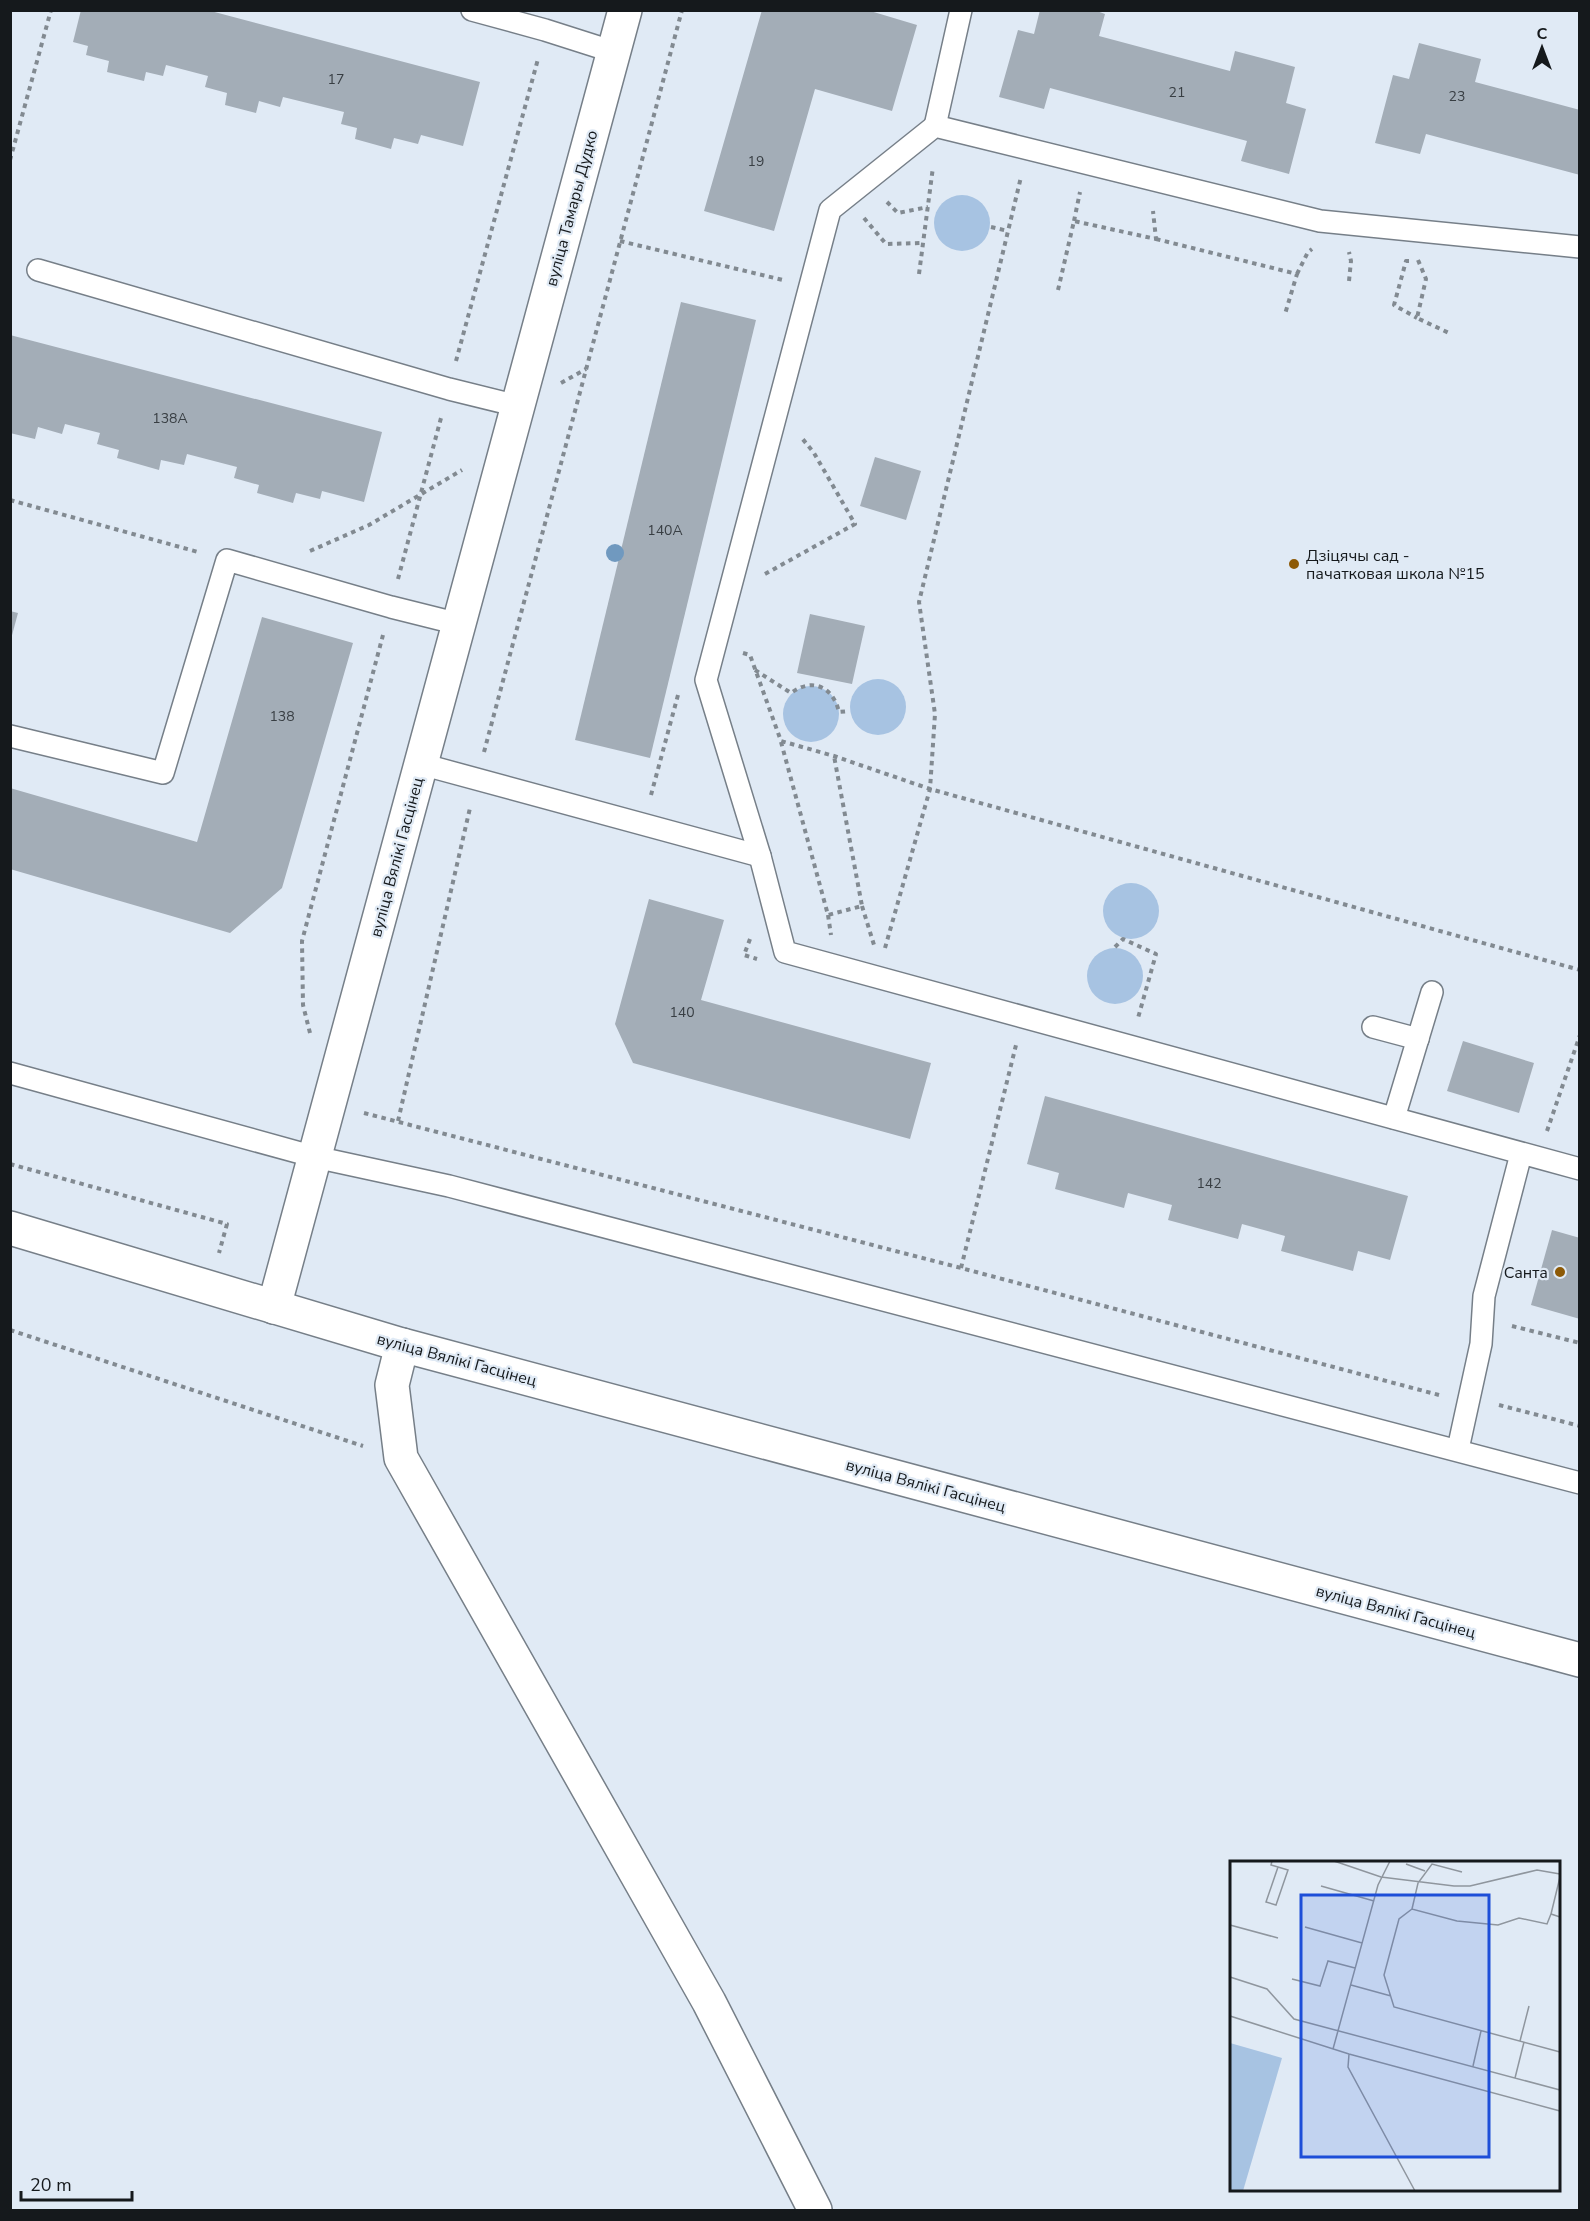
<svg xmlns="http://www.w3.org/2000/svg" width="1590" height="2221" viewBox="0 0 1590 2221" font-family="'Nunito Sans',sans-serif">
<rect width="100%" height="100%" fill="#e0eaf5"/>
<!-- green -->
<g fill="#a7c3e2">
<circle cx="962" cy="223" r="28"/>
<circle cx="878" cy="707" r="28"/>
<circle cx="811" cy="714" r="28"/>
<circle cx="1131" cy="911" r="28"/>
<circle cx="1115" cy="976" r="28"/>
</g>
<!-- building -->
<g fill="#a3adb7">
<polygon points="81,10 207,10 480,82 463,146 421,135 418,144 394,138 391,149 355,139 357,128 341,124 344,112 283,97 280,107 259,101 256,113 225,105 227,93 205,87 208,76 166,65 163,76 146,72 144,81 107,72 109,61 86,55 88,46 73,42"/>
<polygon points="762,10 867,10 917,25 892,111 815,89 774,231 704,211"/>
<polygon points="1040,10 1094,10 1105,14 1099,36 1230,71 1235,51 1295,67 1286,103 1306,109 1289,174 1241,161 1247,141 1050,88 1044,109 999,97 1018,30 1034,34"/>
<polygon points="1419,43 1481,59 1475,82 1580,110 1580,175 1426,134 1420,154 1375,143 1393,75 1409,79"/>
<polygon points="681,302 756,320 650,758 575,740"/>
<polygon points="10,335 382,432 364,502 322,491 320,499 296,493 293,503 257,493 259,485 234,478 237,467 187,454 184,465 161,460 159,470 117,458 119,450 97,444 100,433 65,424 62,434 38,427 35,439 10,433"/>
<polygon points="875,457 921,471 906,520 860,506"/>
<polygon points="10,611 18,613 11,639 10,639"/>
<polygon points="810,614 865,626 852,684 797,673"/>
<polygon points="262,617 353,643 282,888 230,933 10,869 10,788 197,842"/>
<polygon points="649,899 724,920 701,1000 931,1063 910,1139 633,1063 615,1024"/>
<polygon points="1463,1041 1534,1063 1519,1113 1447,1091"/>
<polygon points="1045,1096 1408,1196 1390,1260 1358,1251 1353,1271 1281,1251 1285,1236 1242,1224 1238,1239 1168,1220 1172,1205 1128,1193 1124,1208 1055,1189 1059,1173 1027,1164"/>
<polygon points="1552,1230 1580,1238 1580,1319 1531,1305"/>
</g>
<g fill="none" stroke-linecap="round" stroke-linejoin="round">
<defs>
<g id="lane">
<polyline points="472,10 545,30 614,52"/>
<polyline points="935,126 961,10"/>
<polyline points="1580,247 1320,221 935,126 830,210 706,680 760,856 785,952 1580,1169"/>
<polyline points="38,270 449,389 518,406"/>
<polyline points="10,736 163,773 227,560 391,607 459,624"/>
<polyline points="421,764 760,856"/>
<polyline points="1373,1027 1418,1039"/>
<polyline points="10,1073 315,1157 449,1186 1580,1483"/>
<polyline points="1394,1118 1432,992"/>
<polyline points="1458,1449 1481,1344 1484,1296 1521,1154"/>
</g>
<polyline id="street" points="274,1307 625,10"/>
<g id="secondary">
<polyline points="10,1228 402,1345 1580,1660"/>
<polyline points="402,1345 392,1385 401,1458 709,2002 815,2210"/>
</g>
</defs>
<!-- lane casing -->
<use href="#lane" stroke="#767f88" stroke-width="24"/>
<!-- street casing -->
<use href="#street" stroke="#767f88" stroke-width="36"/>
<!-- secondary casing -->
<use href="#secondary" stroke="#767f88" stroke-width="36"/>
<!-- path -->
<g stroke="#828a91" stroke-width="4" stroke-dasharray="4.5 4.5" stroke-linecap="butt">
<polyline points="10,160 51,10"/>
<polyline points="887,202 898,213 928,207"/>
<polyline points="864,218 886,244 923,243"/>
<polyline points="1074,221 1080,192"/>
<polyline points="991,227 1008,231"/>
<polyline points="1156,239 1297,274 1285,314"/>
<polyline points="620,241 783,280"/>
<polyline points="1418,260 1426,279 1417,318 1449,333"/>
<polyline points="1409,261 1406,261 1394,305 1417,318"/>
<polyline points="919,274 933,167"/>
<polyline points="1297,274 1308,252 1312,249"/>
<polyline points="1349,281 1351,261 1349,252"/>
<polyline points="1058,290 1074,221 1156,239 1153,211"/>
<polyline points="456,361 538,59"/>
<polyline points="561,383 586,369"/>
<polyline points="10,500 198,552"/>
<polyline points="310,551 369,525 462,470"/>
<polyline points="765,574 855,524 814,453 801,437"/>
<polyline points="398,579 441,418"/>
<polyline points="743,653 750,655 781,741 834,756 930,789 1580,970"/>
<path d="M755 670 791 693C813 677 833 687 839 712L849 711"/>
<polyline points="781,742 828,915 862,906 834,756"/>
<polyline points="484,752 682,10"/>
<polyline points="651,795 678,695"/>
<polyline points="862,906 874,945"/>
<polyline points="828,915 831,935"/>
<polyline points="750,939 744,955 757,959"/>
<polyline points="1115,947 1123,939 1156,954 1138,1018"/>
<polyline points="885,948 930,789 935,714 919,602 1021,177"/>
<polyline points="310,1033 303,1005 302,941 383,635"/>
<polyline points="364,1113 961,1268 1439,1395"/>
<polyline points="398,1121 470,808"/>
<polyline points="1547,1131 1580,1035"/>
<polyline points="10,1164 227,1224 219,1253"/>
<polyline points="961,1268 1016,1045"/>
<polyline points="1512,1326 1580,1343"/>
<polyline points="10,1330 363,1446"/>
<polyline points="1499,1405 1580,1426"/>
</g>
<!-- lane -->
<use href="#lane" stroke="#fff" stroke-width="21"/>
<!-- street -->
<use href="#street" stroke="#fff" stroke-width="33"/>
<!-- secondary -->
<use href="#secondary" stroke="#fff" stroke-width="33"/>
</g>
<!-- trees -->
<circle fill="#7099bf" cx="615" cy="553" r="9"/>
<!-- markers -->
<g fill="#8d5a07" stroke="#e0eaf5" stroke-width="2">
<circle cx="1294" cy="564" r="6"/>
<circle cx="1560" cy="1272" r="6"/>
</g>
<g text-anchor="middle" stroke-width="4.5" stroke-linejoin="round" paint-order="stroke">
<!-- number labels -->
<g font-size="14" fill="#383e43">
<text x="336" y="84">17</text>
<text x="1177" y="97">21</text>
<text x="1457" y="101">23</text>
<text x="756" y="166">19</text>
<text x="170" y="423">138А</text>
<text x="665" y="535">140А</text>
<text x="282" y="721">138</text>
<text x="682" y="1017">140</text>
<text x="1209" y="1188">142</text>
</g>
<!-- street labels -->
<g font-size="16" fill="#15191c" stroke="#e0eaf5">
<text transform="translate(571 208) rotate(-75)" y="6">вуліца Тамары Дудко</text>
<text transform="translate(396 857) rotate(-75)" y="6">вуліца Вялікі Гасцінец</text>
<text transform="translate(457 1359) rotate(15)" y="6">вуліца Вялікі Гасцінец</text>
<text transform="translate(926 1485) rotate(15)" y="6">вуліца Вялікі Гасцінец</text>
<text transform="translate(1396 1611) rotate(15)" y="6">вуліца Вялікі Гасцінец</text>
</g>
<!-- poi labels -->
<g font-size="16" fill="#15191c" stroke="#e0eaf5" text-anchor="start">
<text x="1306" y="561">Дзіцячы сад -<tspan x="1306" dy="18">пачатковая школа №15</tspan></text>
<text x="1548" y="1278" text-anchor="end">Санта</text>
</g>
</g>
<!-- overview -->
<g transform="translate(1230 1861)">
<rect width="330" height="330" fill="#e0eaf5"/>
<path d="M0 182 52 197 13 330H0Z" fill="#a7c3e2"/>
<path fill="none" stroke="#8f969e" stroke-width="1.5" d="M42 0 41 4 48 6 58 9 46 44 36 41 48 6M104 0 151 16 224 25H240L307 9 330 13M176 3 195 10M91 25 144 40M182 48 188 22 202 3 232 11M321 53 330 16M330 56 321 53 317 63 289 57 268 64 227 60 182 48 169 58 154 114 164 146 330 191M0 64 48 77M75 66 132 82M0 116 37 128 64 158 330 229M62 118 90 125 98 100 125 107M121 124 161 135M0 155 119 193 330 250M290 180 299 145M103 188 148 24 160 0M119 193 118 206 185 330M243 205 251 170M285 217 294 181"/>
<path fill="#1d4ed8" fill-opacity="0.15" stroke="#1d4ed8" stroke-width="3" d="M71 34H259V296H71Z"/>
<rect width="330" height="330" fill="none" stroke="#15191c" stroke-width="3"/>
</g>
<!-- border -->
<rect width="1590" height="2221" fill="none" stroke="#15191c" stroke-width="24"/>
<!-- north arrow -->
<g transform="translate(1542 48)" stroke="#e0eaf5" stroke-width="4.5" paint-order="stroke">
<path d="M0-4.5L10 22L0 15L-10 22Z" fill="#15191c"/>
<text y="-9" font-size="16" font-weight="bold" text-anchor="middle" fill="#15191c">С</text>
</g>
<!-- scale -->
<path d="M21 2191v9h111v-9" fill="none" stroke="#15191c" stroke-width="3"/>
<text x="30" y="2191" font-size="18" fill="#15191c" stroke="#e0eaf5" stroke-width="4.5" paint-order="stroke">20 m</text>
</svg>
